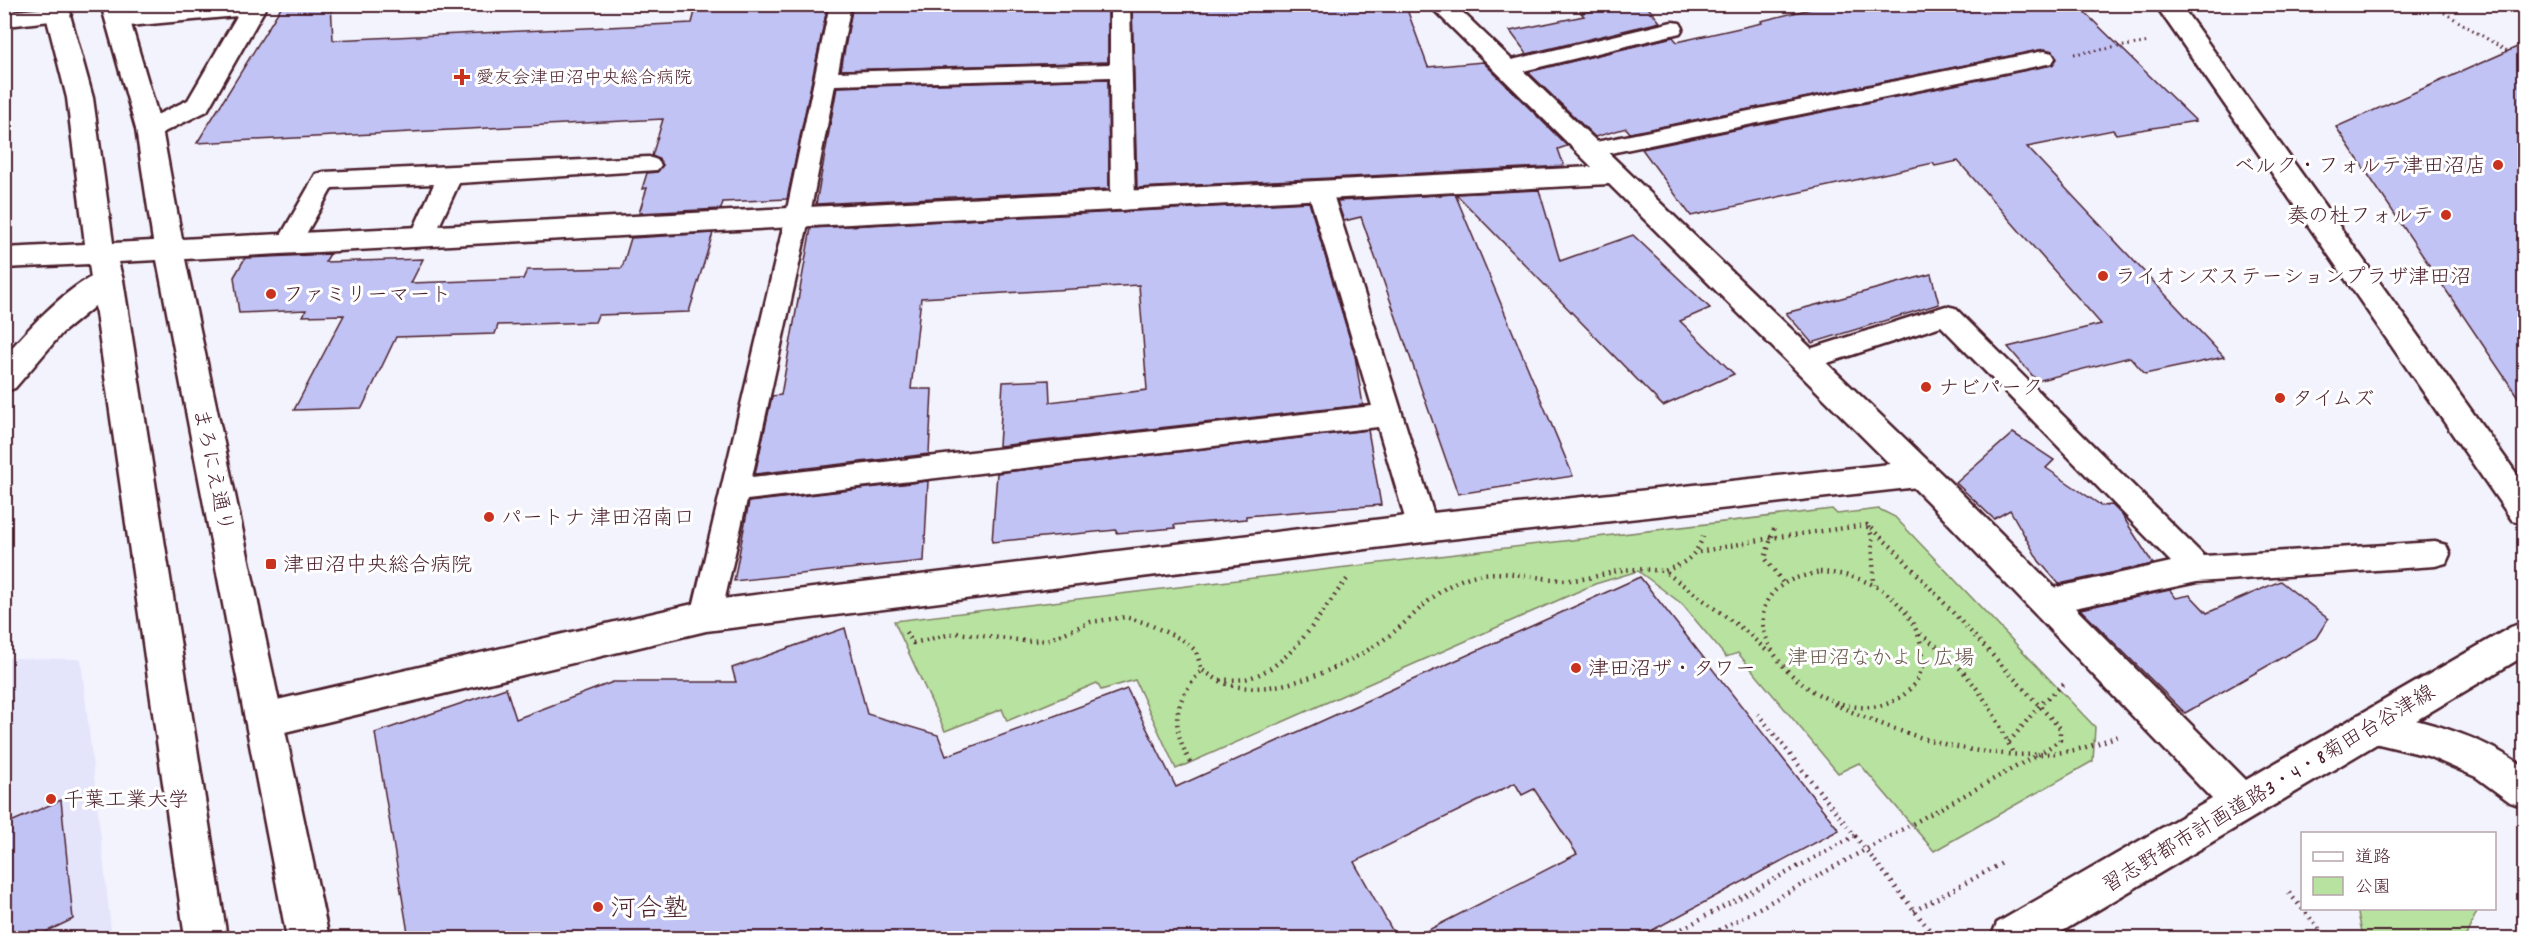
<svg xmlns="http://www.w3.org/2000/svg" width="2529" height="943" viewBox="0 0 2529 943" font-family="Dekko,'Klee One',sans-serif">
<rect width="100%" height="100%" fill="#f3f3fd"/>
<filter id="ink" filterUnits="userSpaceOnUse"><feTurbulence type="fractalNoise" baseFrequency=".0167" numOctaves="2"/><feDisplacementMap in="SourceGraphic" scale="12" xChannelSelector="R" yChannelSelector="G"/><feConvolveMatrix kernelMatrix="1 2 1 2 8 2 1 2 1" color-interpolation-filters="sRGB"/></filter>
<g filter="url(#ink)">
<!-- built -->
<polygon fill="#e4e5fb" points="5,658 81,659 112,938 5,938"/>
<!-- green -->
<g fill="#b7e29f" stroke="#808065" stroke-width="1.5">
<polygon points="1832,509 1837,514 1879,509 1895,517 2095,727 2093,761 1934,851 1859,763 1838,773 1738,653 1726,657 1682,604 1638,571 1595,584 1176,769 1135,680 1101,690 1097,683 1007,721 1002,709 945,731 894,621"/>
<polygon points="2357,909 2357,908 2478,909 2465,938 2368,938 2362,932"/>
</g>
<!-- building -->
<g fill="#c2c3f5" stroke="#4a1f2b" stroke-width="1.5">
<polygon points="283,4 331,4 333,40 692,23 697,4 828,4 787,199 723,202 721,209 639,213 647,188 642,189 647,173 657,172 663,165 659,159 652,156 663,119 197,143"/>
<polygon points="853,4 1108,4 1108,62 841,70"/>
<polygon points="1132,4 1289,4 1289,9 1405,4 1428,67 1483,62 1567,146 1558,149 1564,166 1137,188"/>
<polygon points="1628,4 1645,4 1660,22 1527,54 1510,31 1584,16 1581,13"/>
<polygon points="1831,4 2076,4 2196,121 2116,134 2113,130 2027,147 2224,357 2145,374 2130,357 2037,381 2008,347 2101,324 1958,161 1935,166 1933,163 1691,216 1642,149 2052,65 2057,59 2053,51 2044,49 1630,133 1626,128 1595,137 1528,72 1673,37 1677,42 1762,23 1761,21"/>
<polygon points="2524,44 2524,406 2336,127"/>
<polygon points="1108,79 1109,189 816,204 837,87"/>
<polygon points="1539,190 1560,261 1633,235 1710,308 1680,321 1734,374 1663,406 1456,194"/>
<polygon points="1455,194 1573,476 1458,494 1361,217 1344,221 1337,201"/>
<polygon points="1309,202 1355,356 1363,405 999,446 1003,382 1049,380 1050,402 1147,390 1139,285 921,298 911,389 932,389 929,454 755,474 772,396 781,395 811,228"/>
<polygon points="713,233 689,312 598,315 595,322 498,325 495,334 396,337 362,408 294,410 344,315 303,316 306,310 239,313 234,277 245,258 330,254 325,262 423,259 411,283 523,279 527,270 622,268 631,238"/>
<polygon points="1931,274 1939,304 1812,343 1786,313"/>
<polygon points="1368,430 1381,505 1246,516 1246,519 1174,525 1175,528 1116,533 1116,530 992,542 997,473"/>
<polygon points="2013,433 2054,460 2046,468 2102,506 2112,505 2122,515 2153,564 2059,584 2039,561 2010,510 1994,519 1956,483"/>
<polygon points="928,481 924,561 734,581 749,502"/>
<polygon points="1640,577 1839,830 1636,939 1411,939 1577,854 1534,789 1522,795 1515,783 1354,862 1397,939 409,939 375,733 506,688 516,719 613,682 736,682 732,668 845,628 867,714 938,735 946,756 1127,689 1176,787"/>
<polygon points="2280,581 2328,619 2316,638 2185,713 2080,609 2170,590 2176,598 2190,595 2207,613"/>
<polygon points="61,800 73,919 31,939 4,939 4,825"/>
</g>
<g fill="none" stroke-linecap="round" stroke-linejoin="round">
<defs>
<g id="service">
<polygon points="830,4 851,4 838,72 1110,64 1110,4 1130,4 1135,202 1132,208 1123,210 1114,208 1111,202 1110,77 835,85 809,219 752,477 1372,406 1308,191 1312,185 1320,183 1328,185 1332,191 1438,528 1433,536 1423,540 1413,536 1408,528 1378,427 747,500 721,616 717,625 706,629 695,625 691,616 785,219"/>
<polygon points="1672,22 1680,23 1683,28 1680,33 1507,75 1499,73 1496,68 1499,63"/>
<polygon points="2044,51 2052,53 2055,58 2052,63 1591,157 1583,155 1579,150 1583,145 1591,143"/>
<polygon points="649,157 657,160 661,165 657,170 459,183 434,237 431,243 422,245 413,243 410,237 434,184 332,188 297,250 288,253 279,250 276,244 316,174 324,172"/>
<polygon points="1946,306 1955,308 2204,556 2435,542 2446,545 2450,554 2446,563 2435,566 2197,582 2046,614 2035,610 2031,601 2035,592 2171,562 1941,326 1806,370 1797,367 1793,360 1797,353"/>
</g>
<g id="minor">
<polygon points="204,4 264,4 266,7 207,111 158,135 149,137 140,135 136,129 140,123 188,100 237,16 118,27 109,25 106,20 109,15 118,13"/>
<polygon points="4,6 15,11 59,7 68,9 71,14 68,19 7,26 4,26"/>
<path d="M108 270 118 273 123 280 118 287 62 333 15 388 4 392V357C29 328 72 280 108 270Z"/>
<polygon points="1918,461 1930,465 1935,474 1930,483 1918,487 1423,542 706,631 264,737 251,732 245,720 251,708 264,703 706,601 1423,514"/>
<path d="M2371 710C2425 721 2479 734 2524 767V807L2510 802 2476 777 2428 756 2358 739 2352 727 2358 715Z"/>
</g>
<g id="tertiary">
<polygon points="43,4 67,4 93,98 113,243 153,241 136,129 101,4 125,4 162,129 182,239 1592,167 1428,4 1454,4 1952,484 2246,780 2511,627 2524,622 2524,656 2051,938 1991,938 1997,923 2212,799 1928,502 1609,184 185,259 329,938 287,938 157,260 118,262 123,280 227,938 185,938 89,264 4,268 4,248 85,244 67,98"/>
<polygon points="2155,4 2180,4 2524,484 2524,523 2512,520"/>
</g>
</defs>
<!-- service casing -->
<use href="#service" stroke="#4a1f2b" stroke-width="5"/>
<!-- minor casing -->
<use href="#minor" stroke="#4a1f2b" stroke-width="5"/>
<!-- tertiary casing -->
<use href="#tertiary" stroke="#4a1f2b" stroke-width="5"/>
<!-- path-far1 -->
<g stroke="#4a1f2b" stroke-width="3" stroke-dasharray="1.5 4" stroke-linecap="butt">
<polyline points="2430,4 2507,51"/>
<polyline points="2074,54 2150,42"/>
</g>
<!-- path -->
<g stroke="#4a1f2b" stroke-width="4.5" stroke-dasharray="1.5 5" stroke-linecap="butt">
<polyline points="1868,527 1872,536 1874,585"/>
<polyline points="1774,529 1765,558 1783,583"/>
<path d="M1703 536C1696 557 1684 564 1664 571L1748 633 1769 653"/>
<polyline points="1699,552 1770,538 1867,525 1894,549 2060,728 2060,740 2041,753 1705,938"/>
<path d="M1820 572C1840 573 1859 577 1877 587 1910 605 1943 660 1907 692 1840 750 1711 628 1785 583 1795 577 1809 575 1820 572Z"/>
<path d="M906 632 913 643 956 633 1026 641 1047 640 1091 622 1125 617 1146 623 1185 641 1196 651 1202 670C1212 676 1222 684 1234 686 1283 696 1352 664 1390 635 1415 616 1436 588 1466 578 1500 566 1535 580 1570 580 1588 580 1605 573 1623 570 1637 568 1651 570 1664 571"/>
<path d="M1920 634C1965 665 1992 704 2013 754"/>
<path d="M1220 680C1230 679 1242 681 1252 677 1295 663 1321 610 1348 578"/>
<path d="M1834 704C1907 737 1989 765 2070 751 2087 748 2103 741 2119 736"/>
<polyline points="2009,742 2040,705 2065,683"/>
<path d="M1190 762C1170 724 1173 702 1202 670"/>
<polyline points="2289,893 2327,938"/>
<polyline points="1914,911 2004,862"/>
<polyline points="1665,938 1855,836 1758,714"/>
</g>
<!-- service -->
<use href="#service" fill="#fff" fill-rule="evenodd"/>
<!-- minor -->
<use href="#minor" fill="#fff" fill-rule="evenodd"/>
<!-- tertiary -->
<use href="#tertiary" fill="#fff" fill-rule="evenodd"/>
<!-- path-bridge -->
<polyline stroke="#4a1f2b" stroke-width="4.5" stroke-dasharray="1.5 5" stroke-linecap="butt" points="1855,836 1936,938"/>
</g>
</g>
<!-- markers -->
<g fill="#c8321e" stroke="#fff" stroke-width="2">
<path d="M459 68h6v6h6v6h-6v6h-6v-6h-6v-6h6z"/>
<circle cx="2498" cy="165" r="6"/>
<circle cx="2446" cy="215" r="6"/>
<circle cx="2103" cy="276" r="6"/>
<circle cx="271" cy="294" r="6"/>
<circle cx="1926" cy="387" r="6"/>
<circle cx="2280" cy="398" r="6"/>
<circle cx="489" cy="517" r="6"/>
<rect x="265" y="558" width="12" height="12" rx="3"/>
<circle cx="1576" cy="668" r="6"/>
<circle cx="51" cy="799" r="6"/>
<circle cx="598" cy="907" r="6"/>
</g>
<g text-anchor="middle" stroke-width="6" stroke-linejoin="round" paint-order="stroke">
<!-- far-poi labels -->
<g font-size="18" fill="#4a1f2b" stroke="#fff" text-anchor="start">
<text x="476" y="83">愛友会津田沼中央総合病院</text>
</g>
<!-- poi labels -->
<g font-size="21" fill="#4a1f2b" stroke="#fff" text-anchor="start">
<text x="2486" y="172" text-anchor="end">ベルク・フォルテ津田沼店</text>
<text x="2434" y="222" text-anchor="end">奏の杜フォルテ</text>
<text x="2115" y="283">ライオンズステーションプラザ津田沼</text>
<text x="283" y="301">ファミリーマート</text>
<text x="1938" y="394">ナビパーク</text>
<text x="2292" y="405">タイムズ</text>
<text x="501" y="524">パートナ 津田沼南口</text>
<text x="283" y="571">津田沼中央総合病院</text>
<text x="1588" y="675">津田沼ザ・タワー</text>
<text x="63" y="806">千葉工業大学</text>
</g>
<!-- street labels -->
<g font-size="21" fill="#4a1f2b" stroke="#fff">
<text transform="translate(214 470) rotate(78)" y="7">まろにえ通り</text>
<text transform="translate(2268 788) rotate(-31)" y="7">習志野都市計画道路3・4・8菊田台谷津線</text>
</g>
<!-- park labels -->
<g font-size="21" fill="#6b5a4e" stroke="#fff">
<text x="1881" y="664">津田沼なかよし広場</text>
</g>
<!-- near-poi labels -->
<g font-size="26" fill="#4a1f2b" stroke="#fff" text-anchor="start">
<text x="610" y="916">河合塾</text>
</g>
</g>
<!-- margin -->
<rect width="2529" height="943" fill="none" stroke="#fff" stroke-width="24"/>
<rect x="12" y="12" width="2505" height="919" fill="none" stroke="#4a1f2b" stroke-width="2" filter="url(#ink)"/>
<!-- legend -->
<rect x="2301" y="832" width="195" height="78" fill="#ffffff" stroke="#b7a5aa" stroke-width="1.5"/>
<rect x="2313" y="852" width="30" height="9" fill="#ffffff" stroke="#b7a5aa" stroke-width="1.5"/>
<text x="2355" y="862" font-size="18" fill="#4a1f2b">道路</text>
<rect x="2313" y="877" width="30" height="18" fill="#b7e29f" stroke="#b7a5aa" stroke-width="1.5"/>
<text x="2355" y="892" font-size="18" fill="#4a1f2b">公園</text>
</svg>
